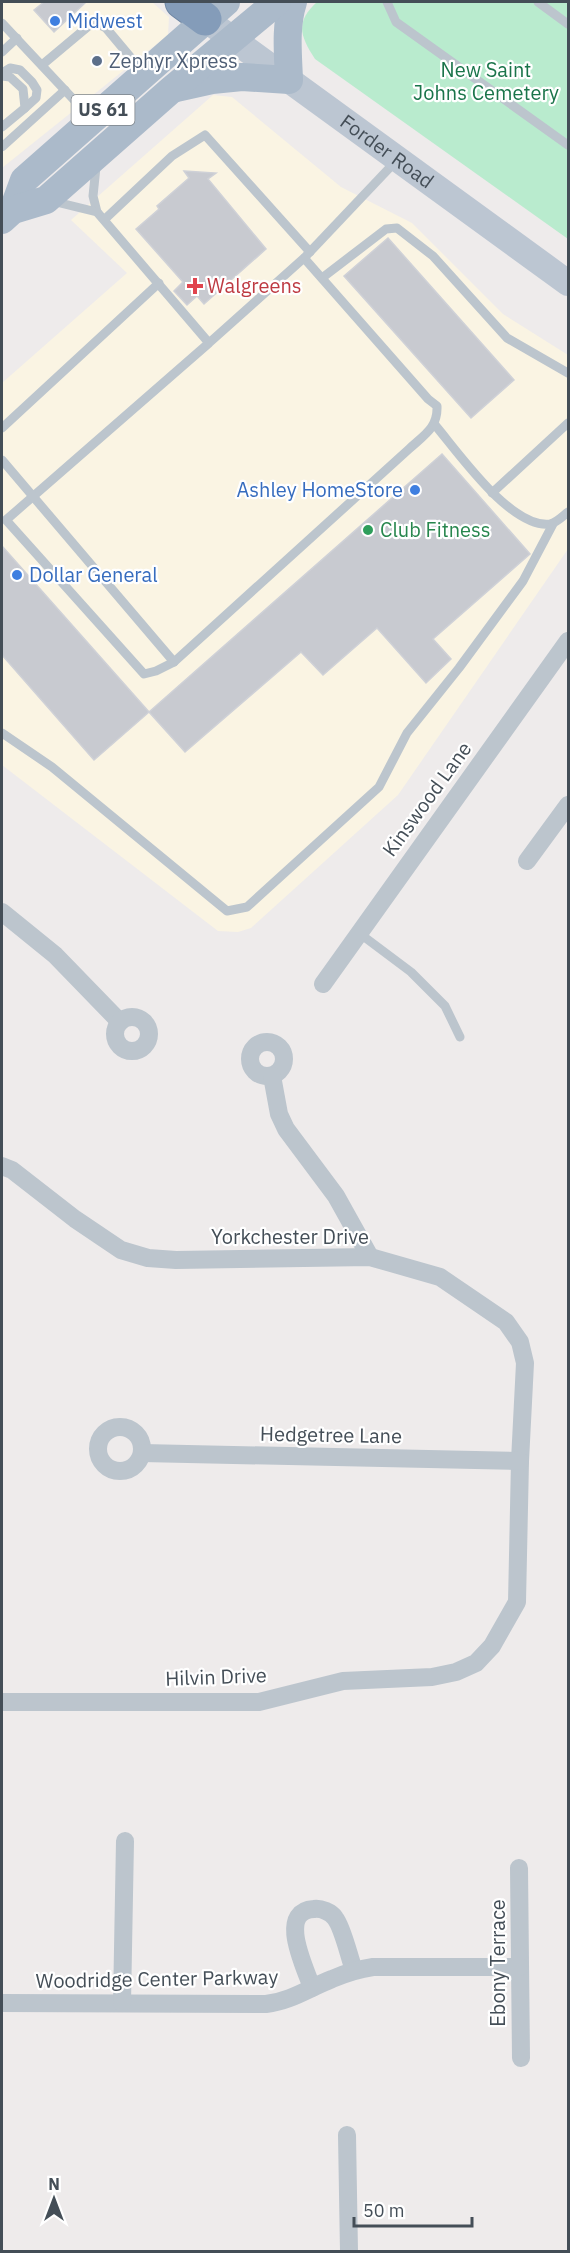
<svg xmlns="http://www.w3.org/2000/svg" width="570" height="2253" viewBox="0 0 570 2253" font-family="'IBM Plex Sans',sans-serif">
<rect width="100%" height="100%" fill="#eeebeb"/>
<!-- commercial -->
<g fill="#faf4e3">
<polygon points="2,2 152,2 169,17 168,35 2,168"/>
<polygon points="213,95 232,97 341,187 412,223 503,314 568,355 568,549 398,795 251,928 238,932 218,931 2,765 2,383 127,273 71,220"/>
</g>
<!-- green -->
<path fill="#b9ebce" d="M317 2H568V239L315 59C300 36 295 22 317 2Z"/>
<!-- building -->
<g fill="#c8cad0" stroke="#cfd1d7" stroke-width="1.5">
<polygon points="44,2 86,2 54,32 34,10"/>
<polygon points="184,171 216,173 208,179 266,249 204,304 197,296 187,305 174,291 183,282 136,229 159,209 157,206 189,178"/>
<polygon points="388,238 514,380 471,418 344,276"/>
<polygon points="442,454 530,554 433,639 451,659 426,683 377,628 323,675 301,652 185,752 149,712"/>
<polygon points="2,546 149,712 94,760 2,655"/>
</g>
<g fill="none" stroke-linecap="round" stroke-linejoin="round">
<defs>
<polyline id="highway" points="182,2 205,19"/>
</defs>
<!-- highway casing -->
<use href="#highway" stroke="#6f87a4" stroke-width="35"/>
<!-- lane -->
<g stroke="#bcc5cd" stroke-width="9">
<polyline points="387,2 396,22 568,145"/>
<polyline points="538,2 568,24"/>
<polyline points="2,23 90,117"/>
<polyline points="2,52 17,38"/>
<polyline points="42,65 91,24 98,24 106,28 142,71"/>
<polyline points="2,73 10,68 20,70 32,82 37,90 36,98 25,108"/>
<polyline points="2,76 10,77 23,89 25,108 2,127"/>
<polyline points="2,147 65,90"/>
<polyline points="96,167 93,196 97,212"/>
<path d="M52 201 97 212 209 343 6 520 144 674 156 671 174 662 409 449C424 435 438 428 437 406L428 399 304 258 209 343"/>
<polyline points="105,219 172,156 205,135 310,252"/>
<polyline points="306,256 396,161"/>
<polyline points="322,278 386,229 397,228 433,256 507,338 568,373"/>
<path d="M435 425C458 452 511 529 550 524 556 523 563 516 568 512"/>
<polyline points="2,428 159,283"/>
<polyline points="2,460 174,662"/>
<polyline points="492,493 568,423"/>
<polyline points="2,733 52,767 227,911 247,907 379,787 407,733 459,668 523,581 553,524"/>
<polyline points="359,933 411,972 445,1006 460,1037"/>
</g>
<!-- street -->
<g stroke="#bcc5cd" stroke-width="18">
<polyline points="527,861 568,805"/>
<polyline points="2,912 55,955 120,1022"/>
<polyline points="323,984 568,641"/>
<circle cx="132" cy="1034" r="17"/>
<circle cx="267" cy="1059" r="17"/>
<polyline points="272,1076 279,1114 286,1129 336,1196 370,1257"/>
<polyline points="2,1166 12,1170 75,1219 121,1250 148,1258 176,1260 370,1257 440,1277 506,1322 520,1342 525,1363 520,1461 517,1602 492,1646 476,1663 456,1672 432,1677 343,1681 259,1702 2,1702"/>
<circle cx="120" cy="1449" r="22"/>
<polyline points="142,1453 520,1461"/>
<polyline points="519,1868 521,2058"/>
<path d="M312 1988C306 1969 276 1911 314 1909 321 1908 331 1912 335 1918 343 1928 349 1957 354 1970"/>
<path d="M2 2003 266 2004C291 2001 309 1988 332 1979 346 1973 359 1969 373 1967H520"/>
<polyline points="122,2003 125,1841"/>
<polyline points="347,2135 349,2252"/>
</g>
<!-- secondary -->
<path stroke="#bcc6d2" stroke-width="26" id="s1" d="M205 19 568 283"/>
<!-- primary -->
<g stroke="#abbaca" stroke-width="28">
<path d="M176 88 212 80 242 77 289 80C288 53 285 27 293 2"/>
<polyline points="13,210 24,180 226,2"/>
<polyline points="2,220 13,210 46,200 171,90 277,2"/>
</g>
<!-- highway -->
<use href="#highway" stroke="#849cb9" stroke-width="33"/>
</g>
<!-- markers -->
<g fill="#3f7fe0" stroke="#fff" stroke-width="2">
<circle cx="55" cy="21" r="6"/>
<circle cx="415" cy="490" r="6"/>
<circle cx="17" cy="575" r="6"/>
</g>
<circle fill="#5c6f8a" stroke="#fff" stroke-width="2" cx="97" cy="61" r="6"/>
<path fill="#e0444e" stroke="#fff" stroke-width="2" d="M192 277h6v6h6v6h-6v6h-6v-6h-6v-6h6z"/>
<circle fill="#2e9e5b" stroke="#fff" stroke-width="2" cx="368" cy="530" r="6"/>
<g text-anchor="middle" stroke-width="4.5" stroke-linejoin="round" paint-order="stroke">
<!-- shield labels -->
<rect fill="#fff" stroke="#7c8389" stroke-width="1.5" x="71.5" y="95" width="63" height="30" rx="4.5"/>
<g font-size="18" font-weight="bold" fill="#444e57">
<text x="103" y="116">US 61</text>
</g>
<!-- shop labels -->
<g font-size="20" fill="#366cbe" stroke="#fff" text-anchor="start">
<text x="67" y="28">Midwest</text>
<text x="403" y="497" text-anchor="end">Ashley HomeStore</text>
<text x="29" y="582">Dollar General</text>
</g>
<!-- service labels -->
<g font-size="20" fill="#4e5e75" stroke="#fff" text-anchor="start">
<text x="109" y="68">Zephyr Xpress</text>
</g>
<!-- park labels -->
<g font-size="20" fill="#1a744a" stroke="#fff">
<text x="486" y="77">New Saint<tspan x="486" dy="23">Johns Cemetery</tspan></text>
</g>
<!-- street labels -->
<g font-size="20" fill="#444e57" stroke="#fff">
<text dy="7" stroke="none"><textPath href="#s1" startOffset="225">Forder Road</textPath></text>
<text transform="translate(427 799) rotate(-54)" y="7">Kinswood Lane</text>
<text x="290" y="1244">Yorkchester Drive</text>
<text transform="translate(331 1435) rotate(1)" y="7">Hedgetree Lane</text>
<text transform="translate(216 1677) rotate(-2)" y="7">Hilvin Drive</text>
<text transform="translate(498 1963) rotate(-90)" y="7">Ebony Terrace</text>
<text transform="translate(157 1979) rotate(-1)" y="7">Woodridge Center Parkway</text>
</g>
<!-- health labels -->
<g font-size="20" fill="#be3a42" stroke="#fff" text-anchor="start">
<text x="207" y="293">Walgreens</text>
</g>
<!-- leisure labels -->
<g font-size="20" fill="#27864d" stroke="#fff" text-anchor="start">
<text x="380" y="537">Club Fitness</text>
</g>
</g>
<!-- border -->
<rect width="570" height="2253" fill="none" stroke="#444e57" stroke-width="6"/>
<!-- north arrow -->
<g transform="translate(54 2199)" stroke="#ffffff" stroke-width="4.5" paint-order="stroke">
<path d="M0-4.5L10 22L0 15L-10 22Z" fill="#444e57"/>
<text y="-9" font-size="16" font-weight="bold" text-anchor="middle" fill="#444e57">N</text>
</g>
<!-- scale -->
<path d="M354 2217v9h118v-9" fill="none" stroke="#444e57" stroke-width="3"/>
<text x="363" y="2217" font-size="18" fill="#444e57" stroke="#ffffff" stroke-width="4.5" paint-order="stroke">50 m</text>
</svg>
